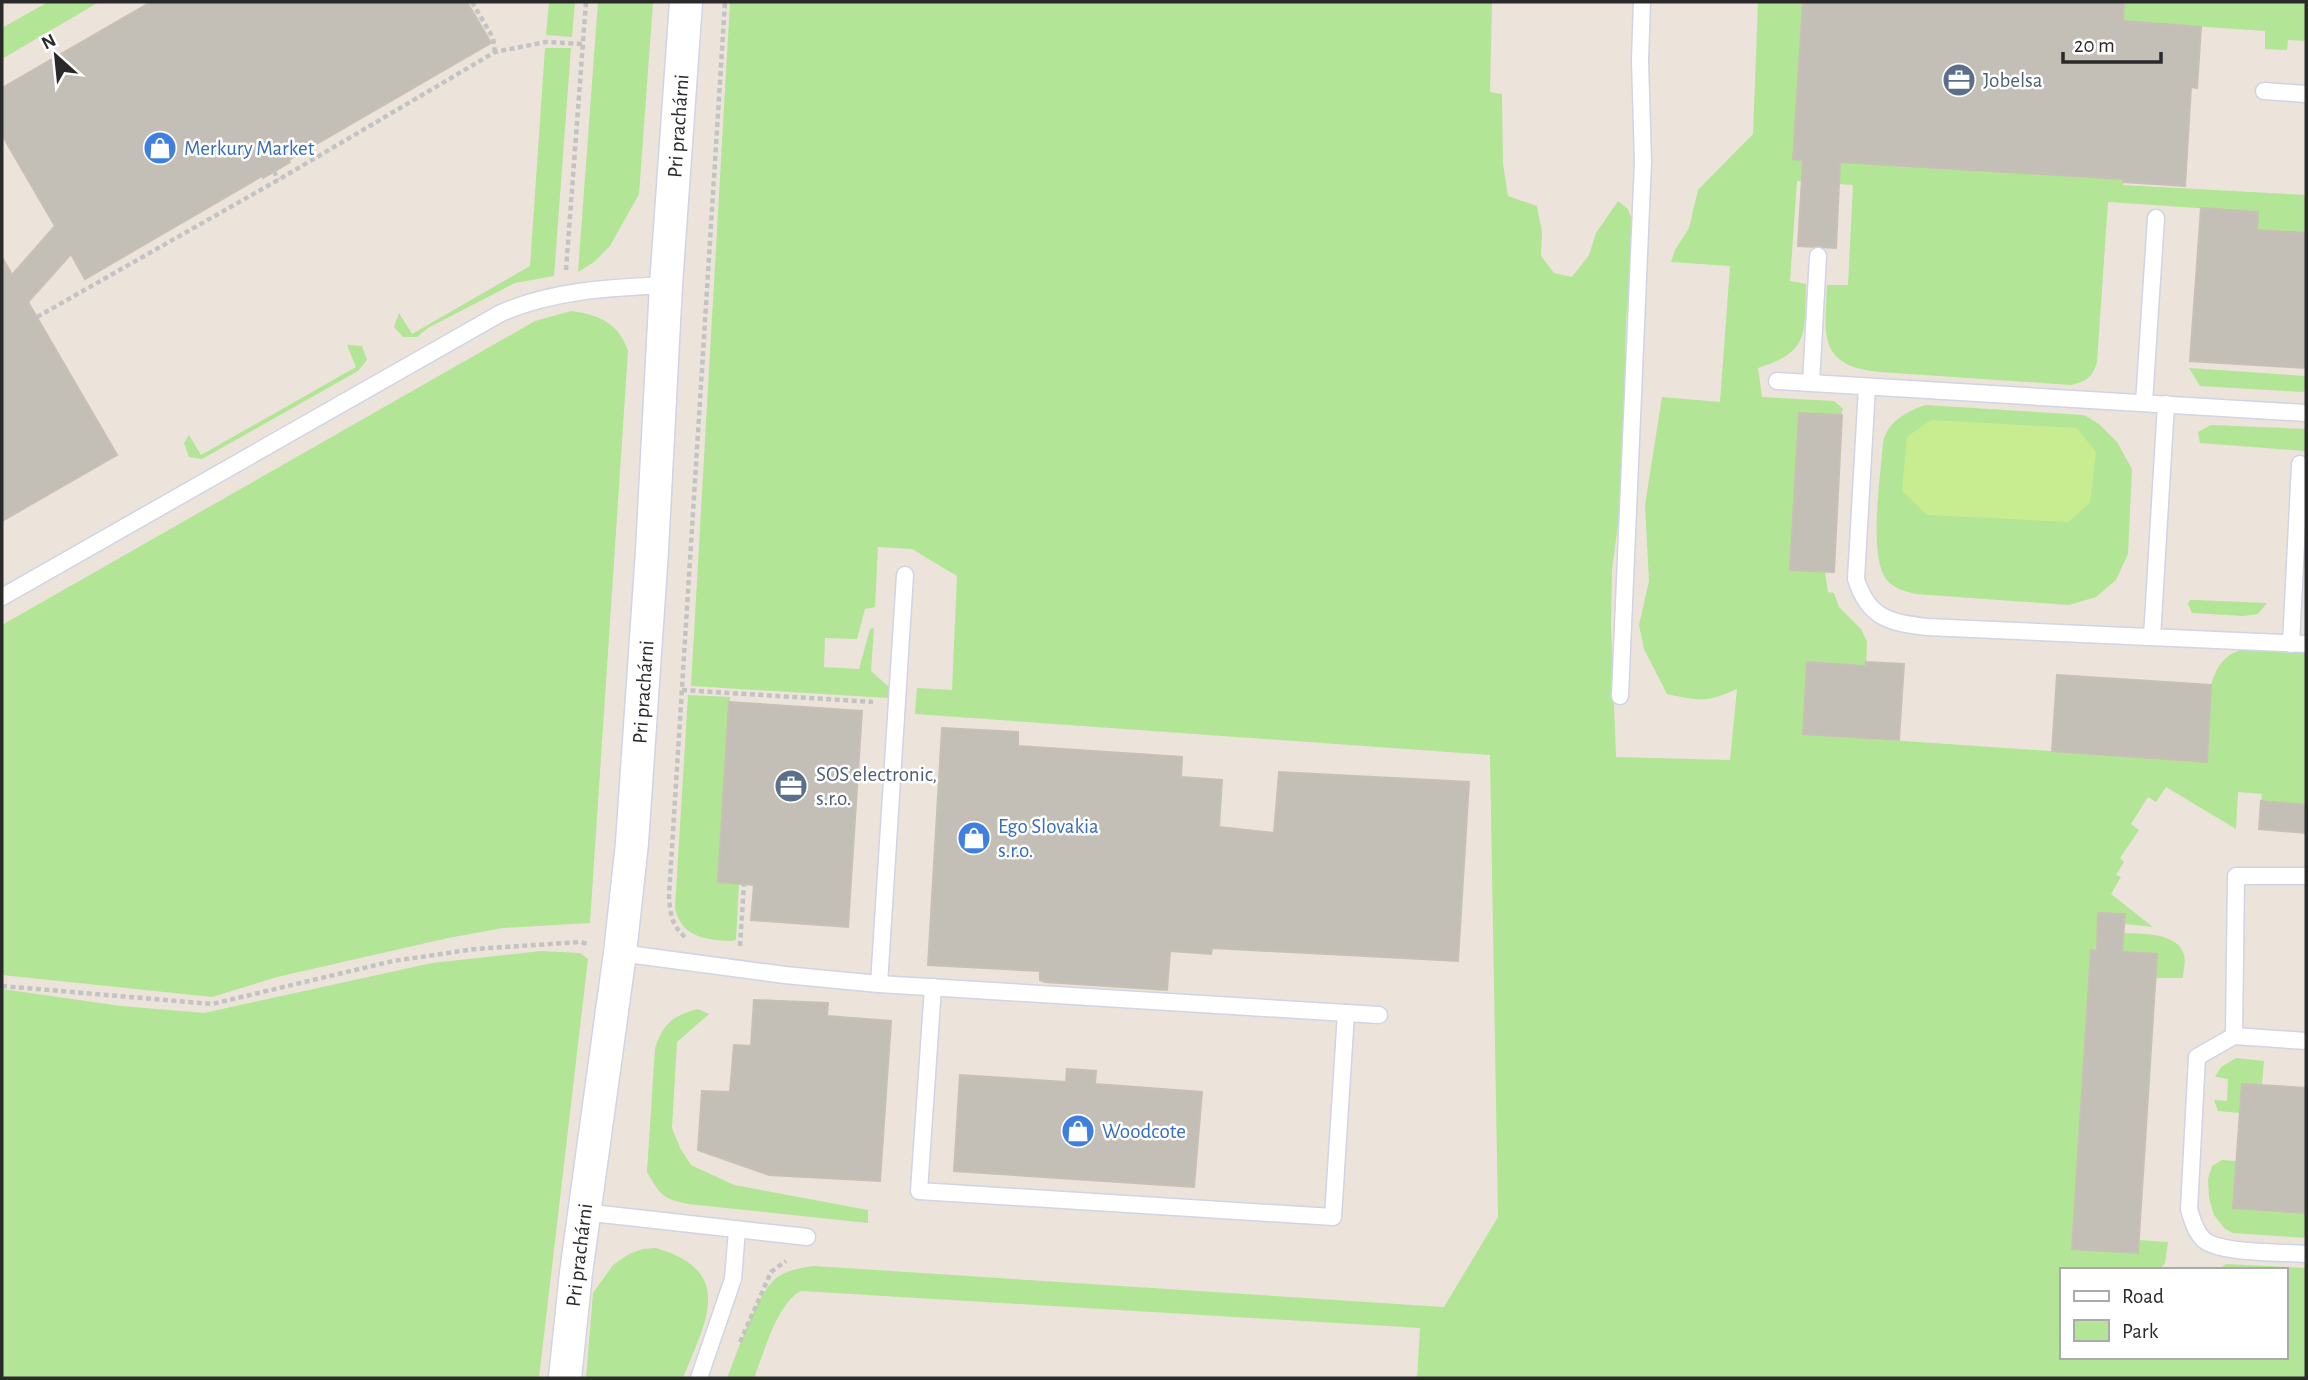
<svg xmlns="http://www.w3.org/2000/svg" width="2308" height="1380" viewBox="0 0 2308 1380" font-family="'Alegreya Sans',sans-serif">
<rect width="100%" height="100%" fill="#ece4db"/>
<!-- green -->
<g fill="#b2e595">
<polygon points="48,2 99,2 2,59 2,28"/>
<polygon points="549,2 575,2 572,37 546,35"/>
<polygon points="598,2 653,2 639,194 610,246 594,262 578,272"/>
<path d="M730 2H1492L1490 92 1502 94 1503 164 1508 196 1537 206 1542 232 1541 256 1554 273 1572 277 1589 255 1596 233 1618 201 1628 209 1635 229 1626 320 1622 493 1612 570 1611 627 1616 757 1730 760 1737 689C1706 703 1701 701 1667 694L1644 649 1639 625 1649 581 1645 505 1662 397 1720 402 1730 266 1671 262 1675 250 1689 228 1698 190 1753 134 1758 2H1803L1793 159 2113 179 2124 2H2306V41L2288 40 2287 50 2265 49V31L2133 22 2123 185 2306 195V233L2257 230V212L2108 202 2097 362C2092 378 2087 381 2071 385L1880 372C1817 366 1825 335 1827 285H1848L1853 185 1797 181 1790 281 1806 284C1804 334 1811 351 1758 368L1762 397 1834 401 1843 409 1790 570 1825 572 1828 592 1834 593 1839 607 1861 629 1867 642 1866 666 1807 663 1803 734 2207 762C2211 728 2197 663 2241 650 2253 646 2291 651 2306 651V805L2261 802 2262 794 2238 792 2236 829 2166 787 2156 802 2148 797 2131 824 2139 830 2120 858 2124 862 2116 875 2121 877 2111 894 2153 927 2125 924 2124 914 2098 913 2097 938 2123 939 2124 933C2142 934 2178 932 2184 955 2186 962 2183 972 2183 978H2156L2157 954 2091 951 2072 1249 2137 1253 2138 1240 2168 1242 2165 1263 2160 1269 2165 1270H2061V1357H2285V1270H2218L2226 1264 2306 1268V1378H1417L1420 1328 801 1291C777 1303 764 1353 754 1378H727C738 1352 754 1299 774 1280 785 1270 800 1268 814 1266L1444 1307 1498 1217 1490 755 915 714 917 688 952 690 957 576 912 549 878 547 875 607 865 609 857 639 825 638 824 667 859 669 870 629 874 628 871 671 889 687 888 698 691 686Z"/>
<polygon points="545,48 571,48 554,276 515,283 428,328 417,337 403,337 394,327 399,313 412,334 530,266"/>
<path d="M571 311C598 314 620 324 628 351L590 923 503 928 448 938 277 977 212 997 2 975V625L535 321Z"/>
<polygon points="347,345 362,346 367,360 358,371 202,459 189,457 184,443 189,435 201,455 356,367"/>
<polygon points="2189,368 2306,376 2306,389 2303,392 2200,386"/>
<path d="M1925 405 2084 415 2099 424 2117 442 2132 469 2128 554 2116 580 2096 597 2069 605 1916 594C1904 591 1894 589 1886 579 1868 555 1881 474 1883 442 1888 421 1906 412 1925 405Z"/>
<polygon points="2211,425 2306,429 2306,451 2200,443 2198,432"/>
<polygon points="2190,600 2195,600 2267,603 2258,614 2243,616 2192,613 2188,604"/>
<path d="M688 695 730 697 718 882 739 884 736 940 731 941C706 940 680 937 675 907Z"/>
<polygon points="541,951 580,953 588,959 539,1378 2,1378 2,989 121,1006 204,1013 432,963"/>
<path d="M698 1009 709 1014 677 1042 672 1128 680 1148 691 1165 734 1185 868 1210V1223L688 1204C662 1199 660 1194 647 1172L655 1048C664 1022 673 1016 698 1009Z"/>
<polygon points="2236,1058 2264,1061 2262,1085 2242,1084 2240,1113 2218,1111 2214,1100 2227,1101 2228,1079 2215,1077 2221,1067"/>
<polygon points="2222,1160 2236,1161 2233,1208 2306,1213 2306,1238 2233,1233 2225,1229 2214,1215 2209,1198 2208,1179 2212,1166"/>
<path d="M656 1248C737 1272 705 1322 683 1378H586L593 1293 613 1265 629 1254 643 1249Z"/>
</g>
<!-- pitch -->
<polygon fill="#c8ed90" points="1931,420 2077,428 2096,452 2090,503 2068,522 1927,515 1902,491 1907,437"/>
<!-- building -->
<g fill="#c4bfb6" stroke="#c8c0b4" stroke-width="2">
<polygon points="151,2 467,2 491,43 289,160 290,162 263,178 262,176 85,279 71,254 28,302 117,455 2,521 2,257 12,275 55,226 2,135 2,88"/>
<polygon points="1803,2 2124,2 2123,21 2201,27 2197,88 2191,87 2185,186 2123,182 2123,179 1840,162 1836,248 1798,246 1803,160 1793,159"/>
<polygon points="2201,208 2258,212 2257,230 2306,233 2306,368 2190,361"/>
<polygon points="1799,413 1842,415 1834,572 1790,570"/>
<polygon points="1807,662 1866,666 1866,662 1904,664 1899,740 1803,734"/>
<polygon points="2057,675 2211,685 2207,762 2052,751"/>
<polygon points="729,702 862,711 848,927 751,920 754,885 718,882"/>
<polygon points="942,728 1018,732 1018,746 1182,757 1181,777 1222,780 1219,827 1274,833 1279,772 1469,782 1458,961 1212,948 1211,954 1170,951 1167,990 1045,982 1040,980 1040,971 928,965"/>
<polygon points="2261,801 2306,805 2306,833 2259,829"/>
<polygon points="2098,913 2125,914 2122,952 2157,954 2138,1253 2072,1249 2091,950 2097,951"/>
<polygon points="754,1000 828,1003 827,1016 891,1021 880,1181 769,1175 698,1150 702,1091 730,1092 734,1045 751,1046"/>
<polygon points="1067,1069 1096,1071 1095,1084 1202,1092 1194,1187 954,1171 960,1075 1066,1082"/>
<polygon points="2242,1084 2306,1088 2306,1213 2233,1208"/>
</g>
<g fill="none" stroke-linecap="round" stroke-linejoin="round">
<defs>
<g id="lane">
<polyline points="2264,91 2306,94"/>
<polyline points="1777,381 2306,413"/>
<polyline points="1811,383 1818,256"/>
<path d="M1867 387 1856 579C1868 618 1890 623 1927 627L2306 644"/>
<polyline points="2144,403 2156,218"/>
<path d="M2 597 501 313C554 290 609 288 666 285"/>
<polyline points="2152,637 2166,404"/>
<polyline points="2291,644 2300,464"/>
<polyline points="1620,696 1643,162 1640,60 1642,2"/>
<polyline points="620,953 785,975 879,984 1379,1015"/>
<polyline points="879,984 905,575"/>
<polyline points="933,987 919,1191 1333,1217 1346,1013"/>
<polyline points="2234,1036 2236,876 2306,876"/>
<path d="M2306 1041 2234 1036 2197 1057 2189 1209C2192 1219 2195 1231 2203 1239 2218 1254 2283 1252 2306 1254"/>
<polyline points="583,1212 807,1237"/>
<polyline points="699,1378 733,1279 737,1230"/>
</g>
<polyline id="street" points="565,1378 576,1273 620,953 632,843 652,551 666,285 686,2"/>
</defs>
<!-- lane casing -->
<use href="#lane" stroke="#d0d4e3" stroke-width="19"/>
<!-- street casing -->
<use href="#street" stroke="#d0d4e3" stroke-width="35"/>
<!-- path -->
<g stroke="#c3c3c3" stroke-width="4.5" stroke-dasharray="5 3.5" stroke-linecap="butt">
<polyline points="472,2 493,38 495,52"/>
<polyline points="274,171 278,180"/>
<polyline points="566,270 586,2"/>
<polyline points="37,317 278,180 495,52 546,42 583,44"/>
<polyline points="682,690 873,702"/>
<path d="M685 937C671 925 670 912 669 895L725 2"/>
<polyline points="740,946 744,884"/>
<polyline points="2,986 212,1004 393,961 475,949 580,942 589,944"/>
<polyline points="740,1342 771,1272 786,1261"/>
</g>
<!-- lane -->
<use href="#lane" stroke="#fff" stroke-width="16"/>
<!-- street -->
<use href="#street" stroke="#fff" stroke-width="32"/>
</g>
<!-- icons -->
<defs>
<symbol id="office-disc" viewBox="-11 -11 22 22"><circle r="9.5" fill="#5c6f8a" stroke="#fff"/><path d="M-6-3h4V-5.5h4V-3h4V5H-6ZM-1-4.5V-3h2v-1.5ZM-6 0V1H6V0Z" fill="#fff"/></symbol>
<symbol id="shop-disc" viewBox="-11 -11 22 22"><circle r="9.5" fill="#3f7fe0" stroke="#fff"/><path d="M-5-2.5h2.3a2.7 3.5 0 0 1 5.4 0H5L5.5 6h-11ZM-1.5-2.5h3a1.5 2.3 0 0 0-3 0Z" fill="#fff"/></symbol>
</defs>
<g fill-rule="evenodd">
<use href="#office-disc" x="1940" y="61" width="38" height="38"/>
<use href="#shop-disc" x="141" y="129" width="38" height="38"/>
<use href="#office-disc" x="772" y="767" width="38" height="38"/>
<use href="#shop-disc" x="955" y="819" width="38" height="38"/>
<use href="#shop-disc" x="1059" y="1112" width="38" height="38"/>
</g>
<g text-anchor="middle" stroke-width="5" stroke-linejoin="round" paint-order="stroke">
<!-- service labels -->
<g font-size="21" fill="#4e5e75" stroke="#fff" text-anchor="start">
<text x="1983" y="87">Jobelsa</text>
<text x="816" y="781">SOS electronic,<tspan x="816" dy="24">s.r.o.</tspan></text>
</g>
<!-- street labels -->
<g font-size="21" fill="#2a2a2a" stroke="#fff">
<text transform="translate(678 126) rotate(-86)" y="7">Pri prachárni</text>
<text transform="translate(643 692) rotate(-86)" y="7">Pri prachárni</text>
<text transform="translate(579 1255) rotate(-83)" y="7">Pri prachárni</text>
</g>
<!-- shop labels -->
<g font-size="21" fill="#366cbe" stroke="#fff" text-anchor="start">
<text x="184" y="155">Merkury Market</text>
<text x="998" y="833">Ego Slovakia<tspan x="998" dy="24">s.r.o.</tspan></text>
<text x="1102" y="1138">Woodcote</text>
</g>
</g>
<!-- border -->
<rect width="2308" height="1380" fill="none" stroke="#2a2a2a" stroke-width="7"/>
<!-- legend -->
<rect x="2060" y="1268" width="228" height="91" fill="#ffffff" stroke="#aaaaaa" stroke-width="2"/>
<rect x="2074" y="1291" width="35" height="10" fill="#ffffff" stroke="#aaaaaa" stroke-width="2"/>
<text x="2122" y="1303" font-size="21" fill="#2a2a2a">Road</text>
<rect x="2074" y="1320" width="35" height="21" fill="#b2e595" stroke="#aaaaaa" stroke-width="2"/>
<text x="2122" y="1338" font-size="21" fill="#2a2a2a">Park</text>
<!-- north arrow -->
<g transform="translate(56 56) rotate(333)" stroke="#ffffff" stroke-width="5" paint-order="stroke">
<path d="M0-5L12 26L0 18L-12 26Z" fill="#2a2a2a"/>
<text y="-10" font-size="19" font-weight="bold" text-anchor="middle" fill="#2a2a2a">N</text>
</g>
<!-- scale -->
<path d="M2063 52v10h98v-10" fill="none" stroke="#2a2a2a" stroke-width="3.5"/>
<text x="2074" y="52" font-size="21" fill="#2a2a2a" stroke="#ffffff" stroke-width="5" paint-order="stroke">20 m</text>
</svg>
